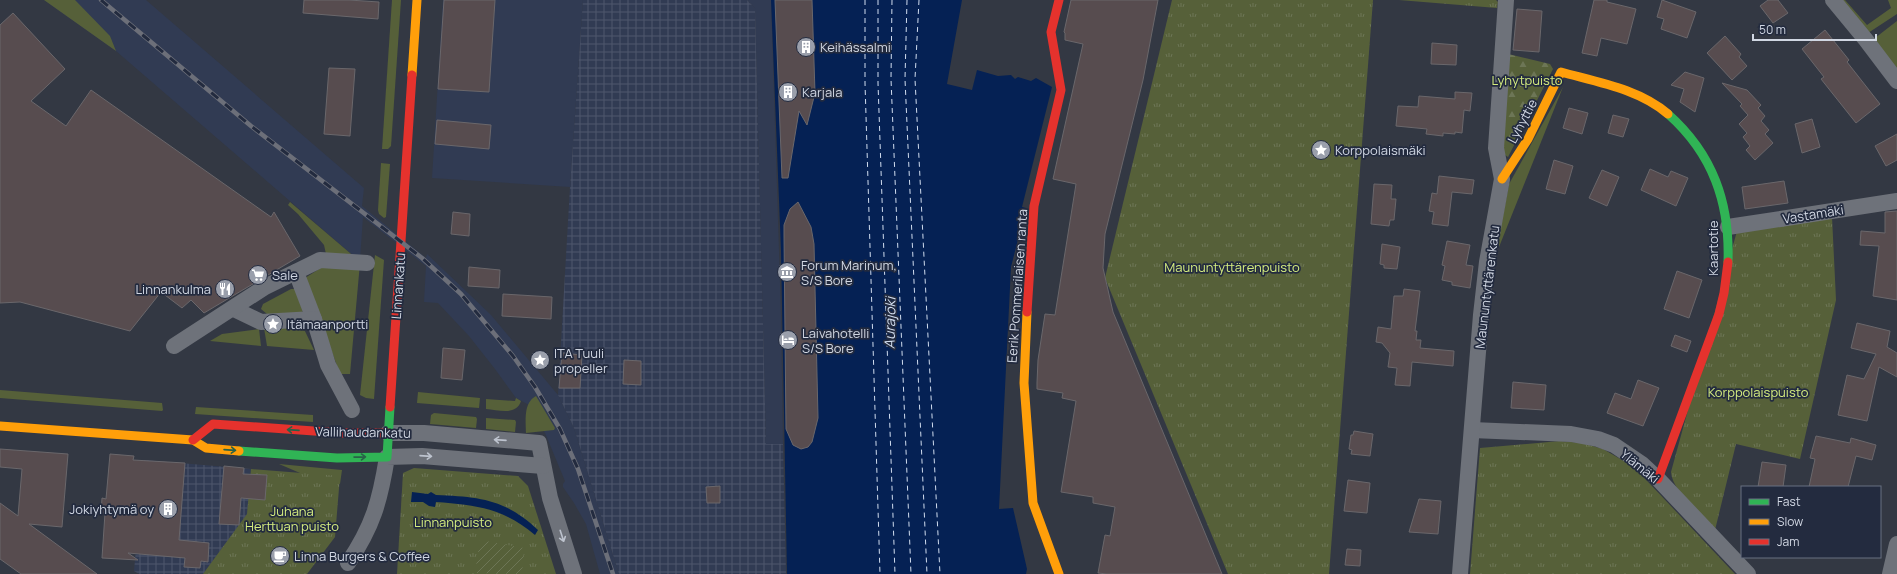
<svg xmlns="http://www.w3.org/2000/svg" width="1897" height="574" viewBox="0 0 1897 574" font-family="Manrope,sans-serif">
<defs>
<pattern id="industrial-grid" width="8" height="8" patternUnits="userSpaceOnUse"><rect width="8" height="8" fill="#313b53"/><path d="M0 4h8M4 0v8" fill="none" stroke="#4e576c"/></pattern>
<pattern id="forest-firs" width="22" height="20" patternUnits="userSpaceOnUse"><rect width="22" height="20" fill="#566039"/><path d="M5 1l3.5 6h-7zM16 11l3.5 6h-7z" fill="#6d7656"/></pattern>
<pattern id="park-tufts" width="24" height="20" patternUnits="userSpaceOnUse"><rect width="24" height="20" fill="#566039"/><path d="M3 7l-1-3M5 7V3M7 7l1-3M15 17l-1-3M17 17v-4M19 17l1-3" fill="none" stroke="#6d7656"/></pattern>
<pattern id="garden-furrows" width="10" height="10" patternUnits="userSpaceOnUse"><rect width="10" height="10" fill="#566039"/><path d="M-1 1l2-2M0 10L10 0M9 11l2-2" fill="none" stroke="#6d7656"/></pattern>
</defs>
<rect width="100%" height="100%" fill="#333843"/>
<!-- built -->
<g fill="#313b53">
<polygon points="44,0 146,0 364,188 362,206 426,258 427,254 491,315 558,395 574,428 619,574 600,574 586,524 574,503 563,487 563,484 565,481 545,433 529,405 516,398 495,369 469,336 438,303 424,302 426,266 363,217 360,260 357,259 116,51"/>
<polygon points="443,0 583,0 570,187 432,178"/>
<polygon points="747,0 771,0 781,315 783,444 766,444 755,8"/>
</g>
<!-- industrial -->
<g fill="url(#industrial-grid)">
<polygon points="583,0 747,0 755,8 766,444 783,444 786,574 619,574 574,428 558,395 570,187"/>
<polygon points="144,460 251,469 248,514 203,574 139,574 134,571"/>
</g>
<!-- grass -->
<g fill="#566039">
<polygon points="44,0 75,0 110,36 116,51"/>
<polygon points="392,0 401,0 391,146 388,149 382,149"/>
<polygon points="1841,0 1845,0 1867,25 1891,8 1888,0 1897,0 1897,14 1868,33"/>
<polygon points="1897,21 1897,71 1874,41 1875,38"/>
<polygon points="1563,87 1499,247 1498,242 1509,184"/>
<polygon points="381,163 390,164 386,217 384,218 379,214 378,210"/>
<polygon points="290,202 357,259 326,254 324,245 298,214 288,205"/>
<polygon points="375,255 384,260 374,399 366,398 360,395"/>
<polygon points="360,263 350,374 340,374 305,278 327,264"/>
<polygon points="291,289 295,289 303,311 301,313 267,314 261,309 263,304"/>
<polygon points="303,327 314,350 267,346 264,328"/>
<polygon points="259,329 261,346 210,341 222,334"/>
<polygon points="0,390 162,403 163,410 162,411 0,398"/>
<polygon points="418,392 480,398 479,408 417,403"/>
<path d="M536 396 555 428 554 430 526 433C526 421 523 403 536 396Z"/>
<path d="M516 398 521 401C516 416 499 410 486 409V399L515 401Z"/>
<polygon points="196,407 313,415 313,422 195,414"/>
<polygon points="434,413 476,417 477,419 476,428 430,424 431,415"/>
<polygon points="486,418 515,420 516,422 515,432 486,429"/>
<polygon points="279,464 342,470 340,484 307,476"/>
</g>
<!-- forest -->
<polygon fill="url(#forest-firs)" points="1508,54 1550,64 1553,69 1508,157 1502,153"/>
<!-- park -->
<g fill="url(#park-tufts)">
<polygon points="1172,0 1373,0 1329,574 1228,574 1105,278"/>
<polygon points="1399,0 1496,0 1498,2 1497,8"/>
<path d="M1832 217 1836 300 1800 459 1736 444 1715 530C1703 516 1672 491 1671 472L1737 231Z"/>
<polygon points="1560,441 1582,443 1603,449 1634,467 1735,574 1470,574 1480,448"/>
<polygon points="414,468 518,476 528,486 556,574 397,574 403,473"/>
<polygon points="251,469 340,476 335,537 307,574 203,574 247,514"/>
</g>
<!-- garden -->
<polygon fill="url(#garden-furrows)" points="480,540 524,548 522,574 475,573"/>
<!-- water -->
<g fill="#052154">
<polygon points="771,0 962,0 947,84 972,90 977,70 998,76 1011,75 1015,79 1018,77 1031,81 1036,78 1052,87 1022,207 1026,208 1011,267 999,509 1013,508 1027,569 1026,574 787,574 781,250"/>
<path d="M412 492 428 494 431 492 436 495C480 497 505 499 538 530L535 535C503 508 476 505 436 502L435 507 429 506 423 502H411Z"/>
</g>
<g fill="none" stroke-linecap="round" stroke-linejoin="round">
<!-- ferry -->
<g stroke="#d1ddef" stroke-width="1" stroke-dasharray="5 4" stroke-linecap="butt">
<polyline points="865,0 865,83 880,574"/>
<polyline points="878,0 878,83 895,574"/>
<polyline points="892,0 891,79 911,574"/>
<polyline points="907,0 905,79 927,574"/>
<polyline points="919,0 915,79 940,574"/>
</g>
</g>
<!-- building -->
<g fill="#574c4f" stroke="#6a676b">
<polygon points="304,0 349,0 379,2 378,19 303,13"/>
<polygon points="444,0 495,0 489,92 438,89"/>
<polygon points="775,0 812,0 815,93 807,125 799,111 788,178 782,178"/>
<polygon points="1071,0 1158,0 1143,80 1105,234 1103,268 1113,312 1222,574 1107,574 1098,573 1105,535 1110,536 1115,507 1093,503 1093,497 1061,492 1076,401 1062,398 1063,393 1037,389 1037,383 1038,360 1045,314 1055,315 1076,184 1053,179 1083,44 1065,40 1065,33 1064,32"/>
<polygon points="1594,0 1607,0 1607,2 1636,9 1627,44 1601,38 1597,56 1582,53"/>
<polygon points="1662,0 1696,12 1687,38 1661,29 1664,19 1657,17"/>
<polygon points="1768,0 1778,0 1788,13 1773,23 1760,6"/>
<polygon points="1517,9 1542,11 1539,52 1513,50"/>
<polygon points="13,13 65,69 31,101 66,126 91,90 271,217 274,212 300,256 204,313 191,300 182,308 161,292 130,331 20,302 0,303 0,25"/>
<polygon points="1825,30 1849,60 1847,62 1880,104 1856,123 1821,79 1824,77 1802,49"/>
<polygon points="1725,36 1741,54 1739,57 1747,66 1732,80 1707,53"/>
<polygon points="1432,43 1457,45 1456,65 1431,64"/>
<polygon points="329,68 355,69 350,136 324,134"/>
<polygon points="1685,72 1704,78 1695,112 1680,102 1684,89 1671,85"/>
<polygon points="1722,83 1747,90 1761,105 1758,108 1765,116 1761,121 1769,130 1765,134 1773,143 1755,160 1746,150 1750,146 1743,137 1747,133 1739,124 1748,115 1740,106 1742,104"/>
<polygon points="1455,92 1472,93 1470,111 1464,110 1462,133 1455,132 1455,134 1443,133 1443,136 1426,134 1427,129 1396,126 1398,106 1418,107 1419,96 1455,99"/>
<polygon points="1569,108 1588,113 1582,134 1563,128"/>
<polygon points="1613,115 1629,119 1623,137 1608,133"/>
<polygon points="1812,119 1820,147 1802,153 1795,124"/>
<polygon points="437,120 491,125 489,149 435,144"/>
<polygon points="1897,134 1897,160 1886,166 1875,146"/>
<polygon points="1554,160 1573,166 1565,194 1546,189"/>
<polygon points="1650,169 1668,177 1671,171 1688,178 1676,206 1641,190"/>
<polygon points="1602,170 1619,177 1607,206 1589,198"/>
<polygon points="1439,176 1474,180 1472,194 1452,192 1448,226 1432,224 1434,212 1429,211 1432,193 1437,194"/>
<polygon points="1784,181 1788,203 1745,209 1742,187"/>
<polygon points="1374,184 1392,185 1391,199 1396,199 1394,220 1390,220 1389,226 1371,224"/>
<polygon points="798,202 811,227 814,244 818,418 812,442 808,447 801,449 793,445 786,429 784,235 784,225 790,209"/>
<polygon points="1897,211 1897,300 1873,296 1879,246 1860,245 1861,231 1885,233 1885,212"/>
<polygon points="453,212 470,214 469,236 451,234"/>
<polygon points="1447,241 1470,245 1466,265 1473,266 1470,288 1452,285 1452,282 1442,280 1445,266 1442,265"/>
<polygon points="1382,244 1400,247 1397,269 1384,268 1384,265 1380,264"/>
<polygon points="469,267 500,270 499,288 468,286"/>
<polygon points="1677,271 1702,280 1689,318 1664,309"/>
<polygon points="1404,289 1420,291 1415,331 1417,331 1416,340 1421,340 1420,348 1454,351 1453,366 1412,362 1410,386 1395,385 1397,368 1388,367 1390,353 1382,343 1376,342 1378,327 1391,329 1394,296 1403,296"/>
<polygon points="503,294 552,297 551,319 502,316"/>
<polygon points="1857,323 1890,331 1887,347 1897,353 1897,377 1879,367 1867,421 1838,415 1847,375 1864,379 1876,354 1851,348"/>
<polygon points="1675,335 1691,341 1687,352 1671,346"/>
<polygon points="443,348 465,350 462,380 441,378"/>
<polygon points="562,353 582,355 580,388 559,388"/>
<polygon points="624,360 641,361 641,385 623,384"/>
<polygon points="1638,380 1659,388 1643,426 1607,413 1615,393 1631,399"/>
<polygon points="1513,382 1546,385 1544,410 1511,408"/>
<polygon points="1354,431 1373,434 1370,456 1351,454 1352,450 1349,449 1351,435 1353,435"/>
<polygon points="1816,436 1850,443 1851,438 1876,445 1872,460 1856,456 1848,487 1809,487 1815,459 1810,458"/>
<polygon points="0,449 68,454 62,527 29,524 97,574 21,574 0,559 0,503 18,516 22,469 0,467"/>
<polygon points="110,454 134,456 133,460 185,463 179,540 209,543 208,562 201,561 200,568 184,567 185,558 128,553 138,560 102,558 105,513 101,513 102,498 106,499"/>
<polygon points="1762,462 1786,465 1783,487 1758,487"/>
<polygon points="224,466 244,468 243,474 267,475 265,500 241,498 239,525 219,524"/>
<polygon points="1348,480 1370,483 1367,513 1344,511"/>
<polygon points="720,486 720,503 707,503 706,487"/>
<polygon points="1419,499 1441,501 1438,534 1409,532"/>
<polygon points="1347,549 1361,550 1360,566 1345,565"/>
</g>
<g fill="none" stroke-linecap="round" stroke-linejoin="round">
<!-- street -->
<g stroke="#6e727a" stroke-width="16">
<polyline points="1833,0 1866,40 1897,81"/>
<polyline points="1728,227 1897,201"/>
<polyline points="296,272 314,319 328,365 352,410"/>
<polyline points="234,309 261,322 314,319"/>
<polyline points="174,346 265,287 320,260 367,263"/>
<polyline points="1472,430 1571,434 1598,439 1614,445 1642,464 1658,479 1748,574"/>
<polyline points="388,433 424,433 539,443 550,498 574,574"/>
<path d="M348 563C373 526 380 501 387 457L422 456 543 466"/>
<polyline points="1460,574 1481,315 1487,262 1502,179 1496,148 1506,0"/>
<polyline points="1890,574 1897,544"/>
</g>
<!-- fast -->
<g stroke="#30b455" stroke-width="9">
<path d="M1668 114C1713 154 1730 203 1728 262"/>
<polyline points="239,451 337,458 387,457 390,407"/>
</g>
<!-- slow -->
<g stroke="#ff9f0a" stroke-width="9">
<polyline points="412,75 417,0"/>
<path d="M1502 179 1528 139 1561 72C1597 82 1639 89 1668 114"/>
<polyline points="1027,312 1024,383 1033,503 1059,574"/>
<polyline points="0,426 193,440 206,448 239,451"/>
</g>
<!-- jam -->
<g stroke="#e5322d" stroke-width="9">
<polyline points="1027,312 1034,206 1061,90 1051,32 1059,0"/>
<polyline points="390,407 412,75"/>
<polyline points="193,440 213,424 342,433 388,433"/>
<polyline points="1658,479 1719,314 1724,293 1728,262"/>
</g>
<defs>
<polyline id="rail" points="101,0 251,126 422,258 461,294 513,356 535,387 560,429 578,469 613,574"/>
</defs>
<!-- rail casing -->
<use href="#rail" stroke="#6c6f79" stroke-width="4.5"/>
<!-- rail -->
<use href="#rail" stroke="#232b3f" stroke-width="3" stroke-dasharray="9" stroke-linecap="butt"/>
</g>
<!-- one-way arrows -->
<defs><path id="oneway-shaft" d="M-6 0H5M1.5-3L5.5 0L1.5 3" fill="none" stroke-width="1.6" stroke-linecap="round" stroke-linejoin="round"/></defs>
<g stroke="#286248">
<use href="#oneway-shaft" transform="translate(293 430) rotate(-176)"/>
<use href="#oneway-shaft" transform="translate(230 450) rotate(4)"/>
<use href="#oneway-shaft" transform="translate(360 457) rotate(-1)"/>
</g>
<g stroke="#bdc3ce">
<use href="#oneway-shaft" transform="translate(500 440) rotate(-176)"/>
<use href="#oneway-shaft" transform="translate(426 456) rotate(4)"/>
<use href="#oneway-shaft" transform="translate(562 536) rotate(72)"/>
</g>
<!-- icons -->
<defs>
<symbol id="building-disc" viewBox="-11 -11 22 22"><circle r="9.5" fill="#9a9fab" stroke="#232b3f"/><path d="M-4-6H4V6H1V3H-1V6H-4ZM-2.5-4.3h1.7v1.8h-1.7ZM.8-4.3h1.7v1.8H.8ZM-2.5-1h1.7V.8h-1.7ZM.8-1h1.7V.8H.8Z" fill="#fff"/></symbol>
<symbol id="sight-disc" viewBox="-11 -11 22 22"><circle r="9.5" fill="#9a9fab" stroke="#232b3f"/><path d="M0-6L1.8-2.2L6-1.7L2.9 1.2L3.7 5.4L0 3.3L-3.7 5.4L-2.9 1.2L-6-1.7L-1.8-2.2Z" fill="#fff"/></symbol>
<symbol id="museum-disc" viewBox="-11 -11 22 22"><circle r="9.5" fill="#9a9fab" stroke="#232b3f"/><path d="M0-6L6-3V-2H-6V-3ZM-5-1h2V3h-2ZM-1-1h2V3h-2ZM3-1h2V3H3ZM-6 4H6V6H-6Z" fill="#fff"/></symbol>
<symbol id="supermarket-disc" viewBox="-11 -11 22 22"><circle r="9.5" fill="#9a9fab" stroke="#232b3f"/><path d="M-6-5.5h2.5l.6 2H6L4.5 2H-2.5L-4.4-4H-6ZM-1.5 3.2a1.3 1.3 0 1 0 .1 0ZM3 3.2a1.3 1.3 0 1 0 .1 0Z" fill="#fff"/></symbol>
<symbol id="restaurant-disc" viewBox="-11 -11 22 22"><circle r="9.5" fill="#9a9fab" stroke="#232b3f"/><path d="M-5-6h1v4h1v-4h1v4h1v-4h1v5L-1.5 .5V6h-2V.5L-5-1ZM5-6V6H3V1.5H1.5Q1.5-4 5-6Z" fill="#fff"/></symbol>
<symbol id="hotel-disc" viewBox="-11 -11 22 22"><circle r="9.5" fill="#9a9fab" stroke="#232b3f"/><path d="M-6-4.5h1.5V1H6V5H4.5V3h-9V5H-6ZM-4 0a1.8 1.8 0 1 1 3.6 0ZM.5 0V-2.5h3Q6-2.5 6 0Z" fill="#fff"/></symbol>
<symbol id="cafe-disc" viewBox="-11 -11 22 22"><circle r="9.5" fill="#9a9fab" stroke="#232b3f"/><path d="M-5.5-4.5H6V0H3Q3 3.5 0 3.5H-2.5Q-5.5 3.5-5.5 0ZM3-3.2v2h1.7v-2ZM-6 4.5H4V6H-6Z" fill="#fff"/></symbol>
</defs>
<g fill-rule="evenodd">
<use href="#building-disc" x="795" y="36" width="22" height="22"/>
<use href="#building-disc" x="777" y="81" width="22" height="22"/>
<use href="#sight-disc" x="1310" y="139" width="22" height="22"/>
<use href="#museum-disc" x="776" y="261" width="22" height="22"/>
<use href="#supermarket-disc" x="247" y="264" width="22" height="22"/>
<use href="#restaurant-disc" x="214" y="278" width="22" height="22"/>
<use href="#sight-disc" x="262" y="313" width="22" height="22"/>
<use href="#hotel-disc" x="777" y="329" width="22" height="22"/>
<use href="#sight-disc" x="529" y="349" width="22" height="22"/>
<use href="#building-disc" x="157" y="498" width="22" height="22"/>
<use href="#cafe-disc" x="269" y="545" width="22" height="22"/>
</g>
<g text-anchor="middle" stroke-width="3.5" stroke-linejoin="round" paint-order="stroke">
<!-- poi labels -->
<g font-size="13" fill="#d1d7e3" stroke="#232b3f" text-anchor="start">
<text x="820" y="52">Keihässalmi</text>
<text x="802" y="97">Karjala</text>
<text x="1335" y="155">Korppolaismäki</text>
<text x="801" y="270">Forum Marinum,<tspan x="801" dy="15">S/S Bore</tspan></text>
<text x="272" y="280">Sale</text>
<text x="211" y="294" text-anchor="end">Linnankulma</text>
<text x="287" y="329">Itämaanportti</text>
<text x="802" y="338">Laivahotelli<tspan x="802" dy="15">S/S Bore</tspan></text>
<text x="554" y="358">ITA Tuuli<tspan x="554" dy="15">propeller</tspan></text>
<text x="154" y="514" text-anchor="end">Jokiyhtymä oy</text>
<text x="294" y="561">Linna Burgers &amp; Coffee</text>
</g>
<!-- park labels -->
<g font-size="13" fill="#d5ed7f" stroke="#232b3f">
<text x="1527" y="85">Lyhytpuisto</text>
<text x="1232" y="272">Maununtyttärenpuisto</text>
<text x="1758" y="397">Korppolaispuisto</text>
<text x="292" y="516">Juhana<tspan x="292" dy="15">Herttuan puisto</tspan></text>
<text x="453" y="527">Linnanpuisto</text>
</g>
<!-- street labels -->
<g font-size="13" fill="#d1d7e3" stroke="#232b3f">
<text transform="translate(1522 121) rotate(-62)" y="5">Lyhyttie</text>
<text transform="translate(1813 214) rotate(-9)" y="5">Vastamäki</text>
<text transform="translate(1713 248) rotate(-90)" y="5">Kaartotie</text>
<text transform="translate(398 286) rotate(-86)" y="5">Linnankatu</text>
<text transform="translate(1017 286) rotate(-86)" y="5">Eerik Pommerilaisen ranta</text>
<text transform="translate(1487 287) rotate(-83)" y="5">Maununtyttärenkatu</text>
<text transform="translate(363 432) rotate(1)" y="5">Vallihaudankatu</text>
<text transform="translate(1640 466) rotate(39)" y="5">Ylämäki</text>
</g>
<!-- water labels -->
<g font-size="14" font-style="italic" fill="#d1ddef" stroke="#232b3f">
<text transform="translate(890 323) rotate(-89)" y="5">Aurajoki</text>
</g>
</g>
<!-- legend -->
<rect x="1741" y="486" width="140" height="72" fill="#232b3f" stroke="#697081"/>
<rect x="1749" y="499" width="20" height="6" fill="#30b455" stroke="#697081"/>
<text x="1777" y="506" font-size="12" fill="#d1d7e3">Fast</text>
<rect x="1749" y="519" width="20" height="6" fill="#ff9f0a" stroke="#697081"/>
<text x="1777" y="526" font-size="12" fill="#d1d7e3">Slow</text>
<rect x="1749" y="539" width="20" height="6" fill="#e5322d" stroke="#697081"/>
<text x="1777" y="546" font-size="12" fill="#d1d7e3">Jam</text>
<!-- scale -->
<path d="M1753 34v6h123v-6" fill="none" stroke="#d1d7e3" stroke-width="2"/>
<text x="1759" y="34" font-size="12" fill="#d1d7e3" stroke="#232b3f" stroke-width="3" paint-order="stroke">50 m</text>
</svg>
